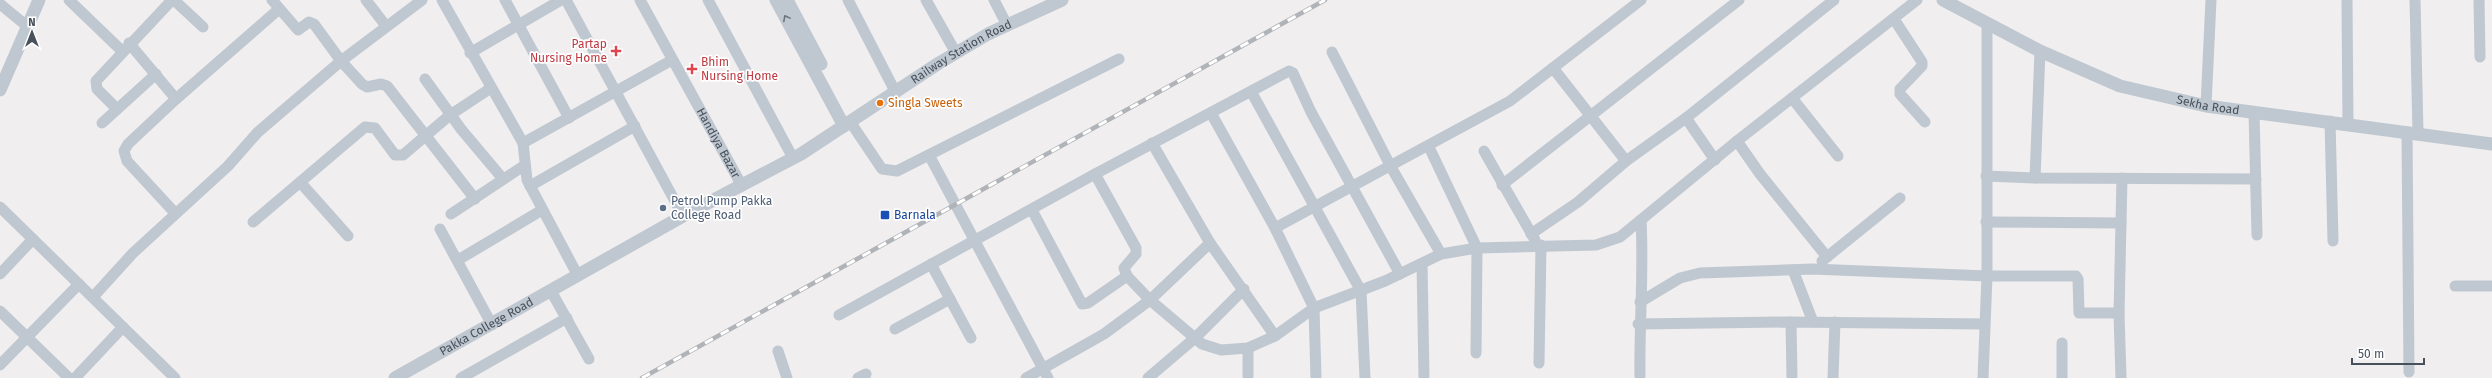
<svg xmlns="http://www.w3.org/2000/svg" width="2492" height="378" viewBox="0 0 2492 378" font-family="'Fira Sans',sans-serif">
<rect width="100%" height="100%" fill="#f0eeee"/>
<g fill="none" stroke-linecap="round" stroke-linejoin="round">
<!-- minor -->
<g stroke="#bfc7d0" stroke-width="11">
<polyline points="69,0 122,51"/>
<polyline points="174,0 203,27"/>
<polyline points="272,0 298,30 309,22 314,24 341,61 362,84 367,87 381,84 387,86 475,199"/>
<polyline points="366,0 386,26"/>
<polyline points="442,0 523,143 527,180 578,276"/>
<polyline points="505,0 569,118"/>
<polyline points="566,0 683,216"/>
<path id="s1" d="M640 0 742 186"/>
<polyline points="708,0 793,158"/>
<polyline points="848,0 896,93"/>
<polyline points="926,0 956,53"/>
<polyline points="994,0 1007,25"/>
<polyline points="2347,0 2348,124"/>
<polyline points="2415,0 2418,133"/>
<polyline points="2479,0 2480,57"/>
<polyline points="0,4 28,27"/>
<polyline points="1894,19 1922,62 1922,66 1900,89 1900,94 1925,122"/>
<polyline points="129,43 176,99"/>
<polyline points="1332,52 1391,167 1441,254"/>
<polyline points="470,53 561,0"/>
<polyline points="1553,68 1626,161"/>
<polyline points="425,79 461,129 503,179"/>
<polyline points="1252,93 1361,291 1365,378"/>
<polyline points="1792,98 1838,156"/>
<polyline points="2206,106 2211,0"/>
<polyline points="117,109 97,89 96,81 172,0"/>
<polyline points="2254,112 2257,235"/>
<polyline points="1211,113 1275,228 1314,308 1316,378"/>
<polyline points="1686,118 1715,160"/>
<polyline points="2330,121 2333,241"/>
<polyline points="102,123 156,74"/>
<polyline points="851,123 882,169 897,171 1119,59"/>
<polyline points="2407,132 2409,372"/>
<polyline points="1737,141 1760,174 1827,257"/>
<polyline points="523,143 672,60"/>
<polyline points="1152,143 1210,243 1275,336"/>
<polyline points="1429,147 1477,248 1476,353"/>
<polyline points="1484,151 1535,240"/>
<polyline points="929,155 1048,378"/>
<polyline points="1095,174 1136,248 1136,254 1124,268 1127,276 1150,300 1202,344 1221,350 1248,348 1275,336 1314,308 1385,281 1441,254 1477,248 1596,245 1620,237 1737,141 1917,0"/>
<polyline points="1986,176 2035,178 2256,179"/>
<polyline points="2035,178 2040,51"/>
<polyline points="300,182 348,236"/>
<polyline points="1502,185 1739,0"/>
<polyline points="530,186 635,126"/>
<polyline points="0,207 175,378"/>
<polyline points="1032,210 1082,304 1088,303 1127,276"/>
<polyline points="175,213 127,161 124,151 128,144 176,99 279,9"/>
<polyline points="451,214 525,165"/>
<polyline points="253,222 365,127 375,128 395,155 403,155 450,115 491,88"/>
<polyline points="1986,222 2121,223"/>
<polyline points="1275,228 1510,101 1641,0"/>
<polyline points="440,229 492,325"/>
<polyline points="1531,234 1578,202 1626,161 1686,118 1834,0"/>
<polyline points="458,260 542,210"/>
<polyline points="1822,261 1900,198"/>
<polyline points="931,264 971,338"/>
<polyline points="1422,264 1424,378"/>
<polyline points="1793,270 1813,322"/>
<polyline points="0,274 33,239"/>
<polyline points="2455,286 2492,286"/>
<polyline points="551,291 589,359"/>
<polyline points="93,297 133,253 228,166 258,132 341,61 422,0"/>
<polyline points="1640,302 1680,278 1700,273 1812,269 1987,276 2076,276 2078,279 2079,313 2119,313"/>
<polyline points="0,311 69,378"/>
<polyline points="839,315 1095,174 1289,71 1293,73 1311,112 1400,274"/>
<polyline points="1791,322 1792,378"/>
<polyline points="1638,324 1788,322 1984,324"/>
<polyline points="895,329 950,299"/>
<polyline points="778,351 787,378"/>
<polyline points="1539,363 1541,245"/>
<polyline points="0,365 79,284"/>
<polyline points="75,378 123,327"/>
<polyline points="461,378 567,318"/>
<polyline points="858,378 866,374"/>
<polyline points="1026,378 1104,334 1150,300 1210,243"/>
<polyline points="1148,378 1195,338 1244,289"/>
<polyline points="1248,378 1248,348"/>
<path d="M1640 378C1639 325 1644 273 1641 220"/>
<polyline points="1833,378 1835,322"/>
<polyline points="1983,378 1987,276 1987,24"/>
<polyline points="2062,378 2062,343"/>
<polyline points="2121,378 2119,313 2122,178"/>
</g>
<!-- tertiary -->
<g stroke="#bfc7d0" stroke-width="13">
<polyline points="776,0 844,126"/>
<polyline points="787,0 821,64"/>
<path id="s2" d="M1943 0 2040 51 2120 86 2206 106 2492 144"/>
<polyline points="0,90 39,0"/>
<path id="s3" d="M395 378 683 216 801 154 939 63 988 34 1062 0"/>
</g>
<defs>
<polyline id="rail" points="642,378 1325,0"/>
</defs>
<!-- rail casing -->
<use href="#rail" stroke="#b0b3b8" stroke-width="4.5"/>
<!-- rail -->
<use href="#rail" stroke="#fff" stroke-width="3" stroke-dasharray="9" stroke-linecap="butt"/>
</g>
<!-- one-way arrows -->
<defs><path id="oneway-chevron" d="M-2-3.5L2.5 0L-2 3.5" fill="none" stroke-width="1.6" stroke-linecap="round" stroke-linejoin="round"/></defs>
<use stroke="#6b747e" href="#oneway-chevron" transform="translate(786 18) rotate(-118)"/>
<!-- markers -->
<g fill="#e0444e" stroke="#fff" stroke-width="1.5">
<path d="M614 45h4v4h4v4h-4v4h-4v-4h-4v-4h4z"/>
<path d="M690 63h4v4h4v4h-4v4h-4v-4h-4v-4h4z"/>
</g>
<circle fill="#e8710a" stroke="#fff" stroke-width="1.5" cx="880" cy="103" r="4"/>
<circle fill="#5c6f8a" stroke="#fff" stroke-width="1.5" cx="663" cy="208" r="4"/>
<rect fill="#1a4fb4" stroke="#fff" stroke-width="1.5" x="880" y="210" width="10" height="10" rx="2"/>
<g text-anchor="middle" stroke-width="3.5" stroke-linejoin="round" paint-order="stroke">
<!-- health labels -->
<g font-size="12" fill="#be3a42" stroke="#fff" text-anchor="end">
<text x="607" y="48">Partap<tspan x="607" dy="14">Nursing Home</tspan></text>
<text x="701" y="66" text-anchor="start">Bhim<tspan x="701" dy="14">Nursing Home</tspan></text>
</g>
<!-- street labels -->
<g font-size="12" fill="#47505b" stroke="#fff">
<text dy="4" stroke="none"><textPath href="#s3" startOffset="654">Railway Station Road</textPath></text>
<text dy="4" stroke="none"><textPath href="#s2" startOffset="287">Sekha Road</textPath></text>
<text dy="4" stroke="none"><textPath href="#s1" startOffset="163">Handiya Bazar</textPath></text>
<text dy="4" stroke="none"><textPath href="#s3" startOffset="105">Pakka College Road</textPath></text>
</g>
<!-- food labels -->
<g font-size="12" fill="#c56008" stroke="#fff" text-anchor="start">
<text x="888" y="107">Singla Sweets</text>
</g>
<!-- service labels -->
<g font-size="12" fill="#4e5e75" stroke="#fff" text-anchor="start">
<text x="671" y="205">Petrol Pump Pakka<tspan x="671" dy="14">College Road</tspan></text>
</g>
<!-- transit labels -->
<g font-size="12" fill="#164399" stroke="#fff" text-anchor="start">
<text x="894" y="219">Barnala</text>
</g>
</g>
<!-- north arrow -->
<g transform="translate(32 32)" stroke="#ffffff" stroke-width="3" paint-order="stroke">
<path d="M0-3L7 15L0 10L-7 15Z" fill="#47505b"/>
<text y="-6" font-size="11" font-weight="bold" text-anchor="middle" fill="#47505b">N</text>
</g>
<!-- scale -->
<path d="M2352 358v6h72v-6" fill="none" stroke="#47505b" stroke-width="2"/>
<text x="2358" y="358" font-size="12" fill="#47505b" stroke="#ffffff" stroke-width="3" paint-order="stroke">50 m</text>
</svg>
